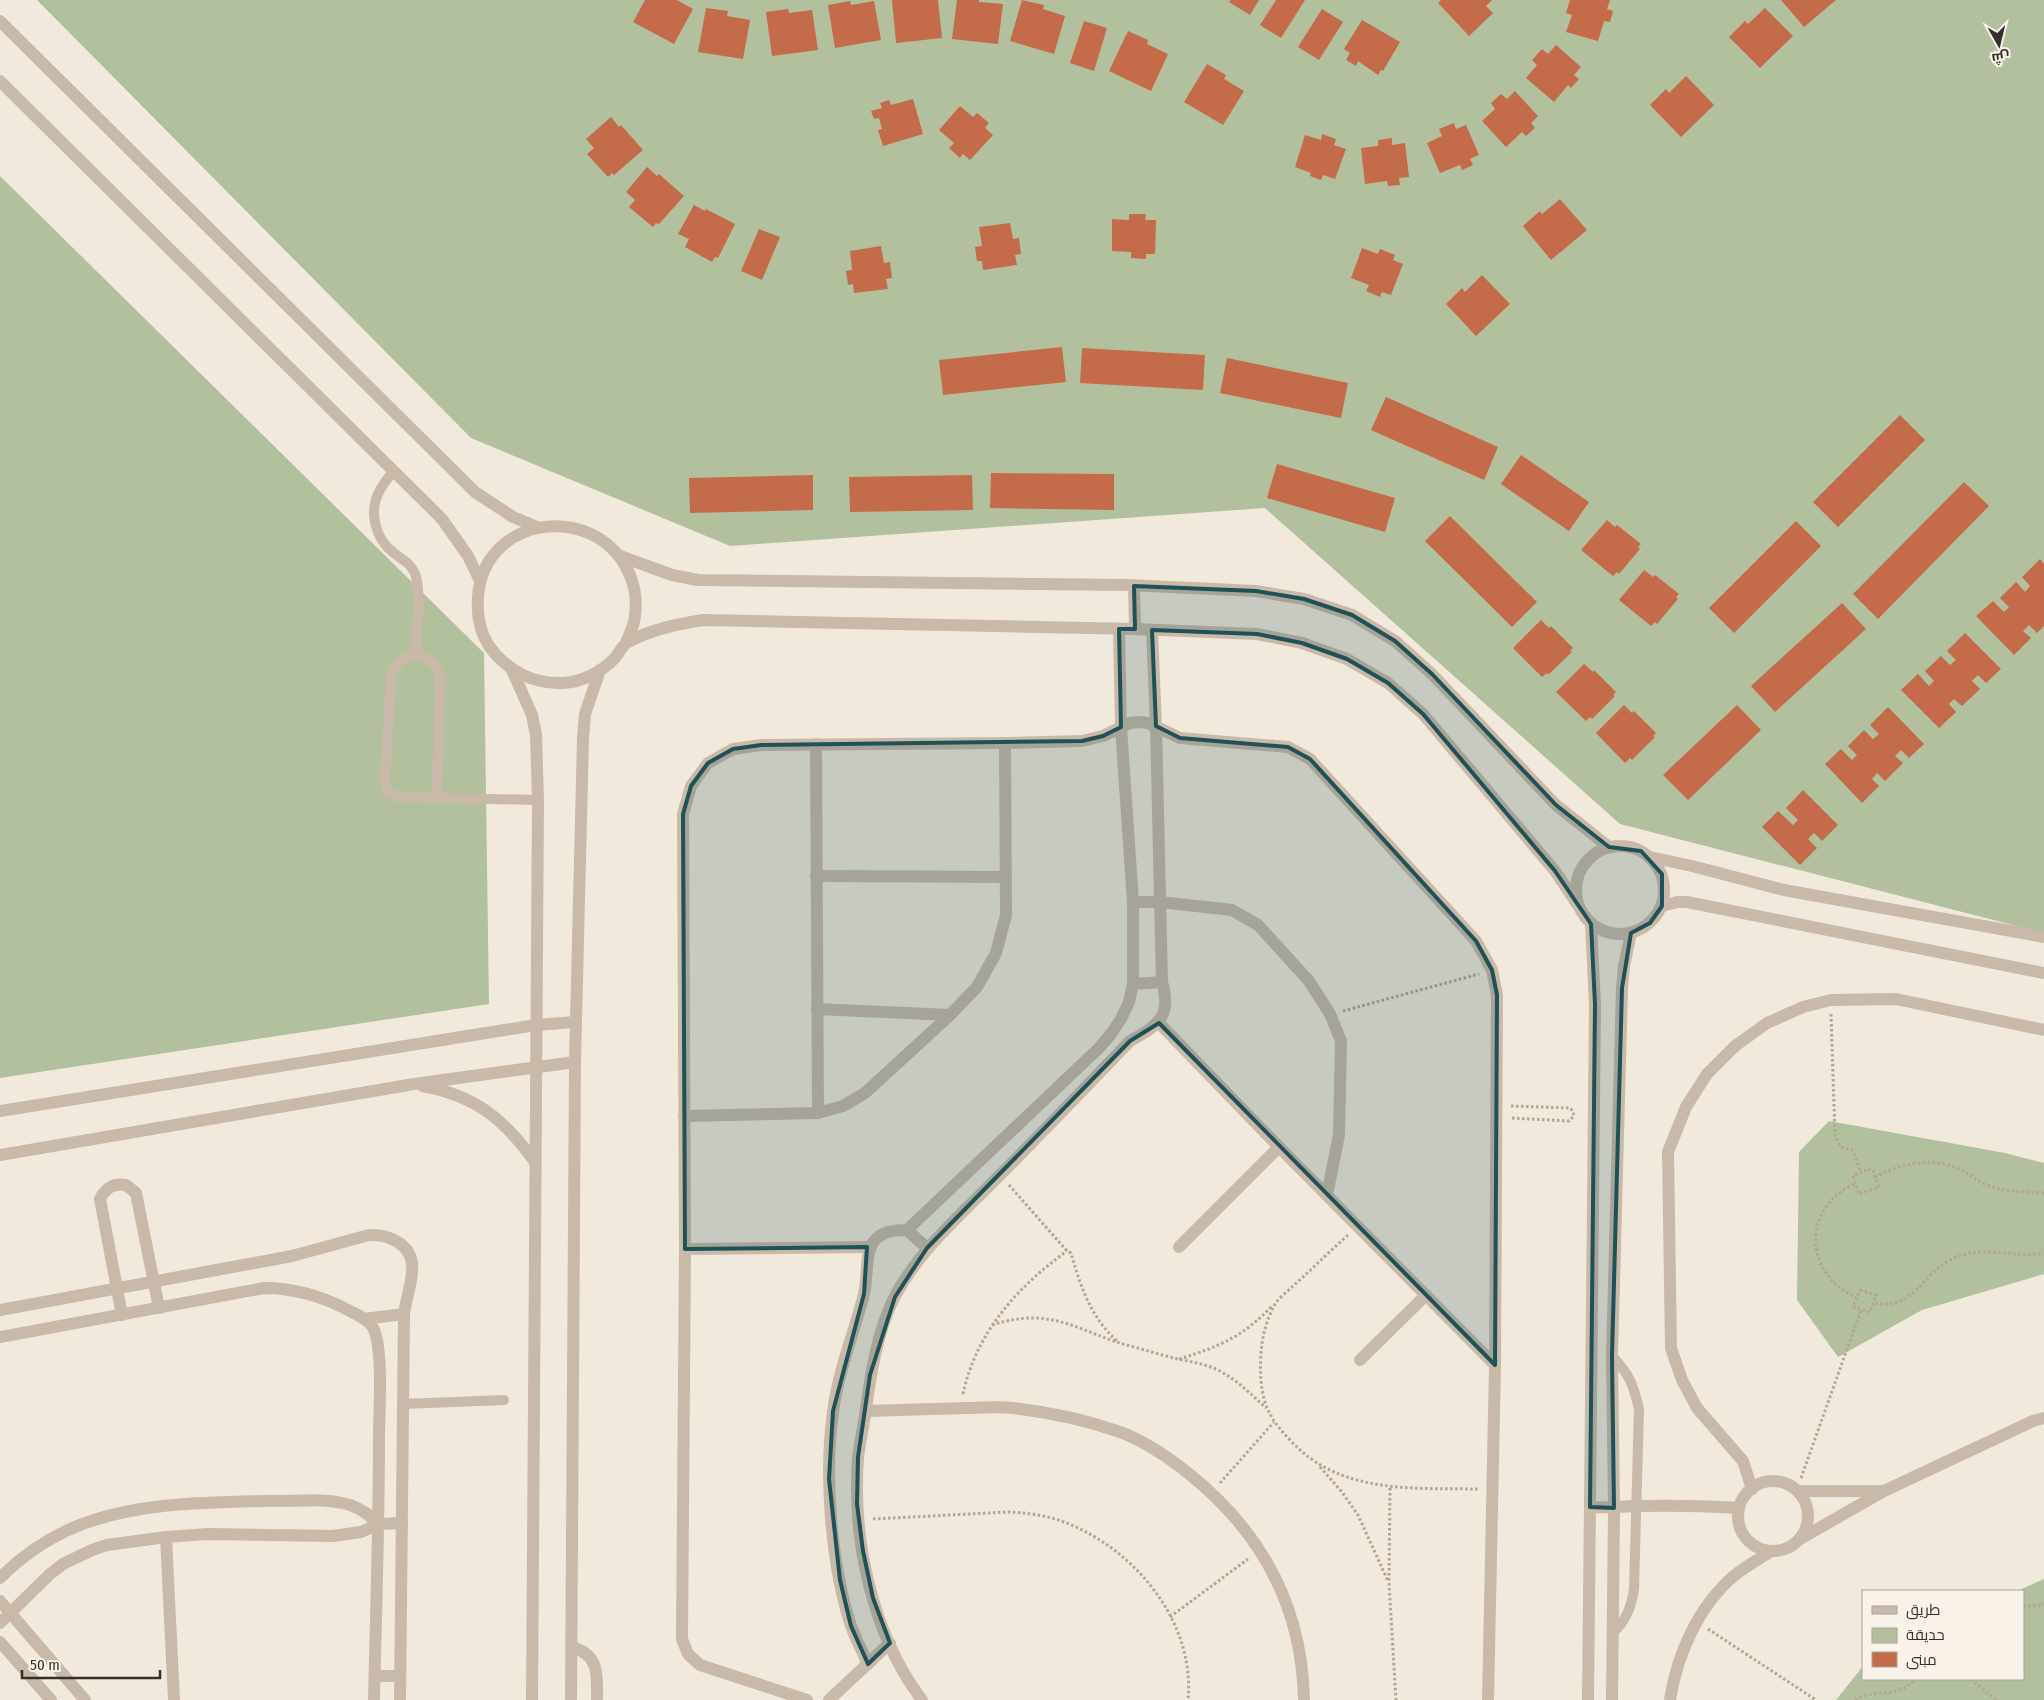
<svg xmlns="http://www.w3.org/2000/svg" width="2044" height="1700" viewBox="0 0 2044 1700" font-family="'Fira Sans Condensed',Cairo,sans-serif">
<rect width="100%" height="100%" fill="#f2e9dd"/>
<!-- green -->
<g fill="#b3c09d">
<polygon points="37,0 2044,0 2044,933 1620,824 1265,508 730,546 471,438"/>
<polygon points="0,176 484,653 489,1004 0,1078"/>
<polygon points="1829,1121 2005,1153 2044,1163 2044,1274 1922,1310 1838,1357 1797,1300 1799,1152"/>
<polygon points="2044,1579 2044,1700 1836,1700 1863,1666 1863,1679 2023,1679 2023,1591 2017,1591"/>
</g>
<!-- building -->
<g fill="#c36b4a">
<polygon points="645,0 677,0 693,9 674,44 633,22"/>
<polygon points="892,0 938,0 942,38 896,43"/>
<polygon points="957,0 979,0 979,2 1003,4 998,44 952,39"/>
<polygon points="1022,0 1044,5 1043,9 1065,16 1054,54 1010,41"/>
<polygon points="1231,0 1259,0 1250,15 1229,2"/>
<polygon points="1276,0 1305,0 1281,38 1260,25"/>
<polygon points="1441,0 1492,0 1486,6 1493,13 1469,36 1438,3"/>
<polygon points="1570,0 1610,0 1607,9 1613,11 1610,22 1604,21 1598,41 1566,32 1572,15 1566,13"/>
<polygon points="1781,0 1836,0 1804,27"/>
<polygon points="850,1 851,5 874,1 881,40 835,48 828,5"/>
<polygon points="706,8 728,11 727,16 750,20 743,59 698,52"/>
<polygon points="1765,8 1793,36 1760,68 1729,37 1745,21 1748,24"/>
<polygon points="788,9 789,13 812,10 818,50 772,56 766,12"/>
<polygon points="1322,9 1343,22 1319,60 1298,47"/>
<polygon points="1362,20 1400,42 1383,71 1381,70 1378,75 1358,61 1356,66 1346,60 1350,53 1344,49"/>
<polygon points="1084,21 1107,28 1094,71 1070,63"/>
<polygon points="1128,31 1148,40 1147,44 1168,54 1151,91 1109,71"/>
<polygon points="1556,45 1581,67 1574,75 1579,79 1571,88 1568,85 1554,102 1526,78 1537,65 1532,60 1542,49 1548,54"/>
<polygon points="1207,64 1226,75 1224,79 1244,91 1223,125 1184,102"/>
<polygon points="1686,76 1714,105 1681,137 1650,105 1666,89 1669,93"/>
<polygon points="1515,91 1538,116 1531,123 1535,128 1526,136 1522,132 1506,147 1482,121 1495,109 1491,103 1501,94 1507,99"/>
<polygon points="913,99 923,134 883,146 878,130 882,129 879,118 874,119 871,111 882,108 880,103 889,100 891,105"/>
<polygon points="960,106 973,117 977,113 989,123 985,128 993,135 970,160 963,154 960,158 949,148 954,143 939,130"/>
<polygon points="611,117 619,127 621,125 643,150 614,175 612,173 608,177 587,154 594,148 586,139"/>
<polygon points="1454,123 1456,129 1466,125 1479,155 1470,159 1473,165 1462,170 1460,165 1440,173 1427,143 1442,136 1439,129"/>
<polygon points="1322,134 1336,139 1334,145 1346,149 1335,179 1323,175 1321,180 1310,176 1311,173 1295,167 1305,135 1321,140"/>
<polygon points="1392,138 1392,145 1405,143 1409,177 1399,178 1400,185 1388,186 1387,181 1365,184 1361,148 1378,146 1378,140"/>
<polygon points="647,167 657,176 659,174 684,196 659,224 656,223 653,227 629,207 635,200 626,192"/>
<polygon points="1560,199 1587,230 1551,260 1523,226 1540,211 1542,214"/>
<polygon points="694,205 705,211 706,209 735,224 718,258 715,257 712,262 685,247 689,239 678,234"/>
<polygon points="1129,214 1146,214 1145,220 1156,220 1155,254 1146,254 1146,259 1131,258 1131,252 1112,251 1112,219 1129,220"/>
<polygon points="1010,223 1013,239 1019,238 1021,254 1015,255 1017,265 983,270 982,261 977,261 975,247 982,246 979,227"/>
<polygon points="759,229 780,237 762,280 741,271"/>
<polygon points="881,246 884,263 890,262 892,278 886,279 888,289 854,293 853,284 848,285 846,271 852,270 850,251"/>
<polygon points="1362,248 1378,254 1380,249 1395,255 1393,260 1403,264 1391,295 1382,292 1380,297 1366,291 1369,285 1351,278"/>
<polygon points="1482,275 1510,304 1476,336 1446,304 1462,288 1465,292"/>
<polygon points="1062,347 1066,382 943,395 939,360"/>
<polygon points="1082,348 1205,355 1203,390 1080,383"/>
<polygon points="1227,358 1348,383 1341,418 1220,393"/>
<polygon points="1386,397 1498,447 1484,480 1371,430"/>
<polygon points="1900,415 1925,440 1838,527 1813,502"/>
<polygon points="1521,455 1589,502 1569,531 1501,484"/>
<polygon points="1277,464 1395,498 1385,532 1267,498"/>
<polygon points="991,473 1114,474 1114,510 990,508"/>
<polygon points="813,475 813,510 690,513 689,478"/>
<polygon points="972,475 973,510 850,512 849,477"/>
<polygon points="1964,482 1989,506 1878,619 1853,594"/>
<polygon points="1450,516 1537,602 1512,627 1425,541"/>
<polygon points="1607,520 1615,527 1617,525 1641,544 1638,547 1640,549 1619,574 1617,572 1613,576 1581,550"/>
<polygon points="1796,521 1821,546 1734,633 1709,608"/>
<polygon points="2040,559 2044,564 2044,626 2037,633 2029,625 2023,631 2031,638 2014,655 1976,616 1993,601 2004,612 2009,607 2000,598 2016,582 2025,592 2030,586 2022,577"/>
<polygon points="1644,570 1653,577 1655,575 1679,594 1676,597 1678,599 1657,624 1655,622 1651,626 1619,600"/>
<polygon points="1842,603 1866,629 1775,712 1751,686"/>
<polygon points="1541,620 1549,628 1551,626 1573,648 1570,651 1572,652 1548,675 1547,673 1542,677 1513,648"/>
<polygon points="1965,633 2001,669 1986,683 1978,675 1972,681 1980,689 1962,706 1954,699 1949,704 1956,712 1939,728 1901,690 1918,674 1929,686 1934,681 1925,671 1941,656 1950,665 1956,660 1947,651"/>
<polygon points="1584,664 1593,672 1594,670 1616,692 1613,695 1615,696 1592,719 1590,717 1586,721 1556,692"/>
<polygon points="1624,705 1632,713 1634,711 1656,733 1653,736 1655,737 1632,760 1630,758 1625,763 1596,733"/>
<polygon points="1737,705 1761,730 1688,800 1663,775"/>
<polygon points="1888,707 1924,744 1909,758 1901,750 1895,756 1903,763 1885,781 1877,773 1872,779 1879,786 1862,803 1825,764 1841,749 1852,760 1857,755 1848,746 1864,730 1873,739 1879,734 1870,725"/>
<polygon points="1803,790 1838,825 1822,841 1814,833 1808,839 1817,848 1800,865 1762,827 1778,811 1793,825 1798,820 1786,808"/>
</g>
<g fill="none" stroke-linecap="round" stroke-linejoin="round">
<!-- path -->
<g stroke="#b5a393" stroke-width="3" stroke-dasharray="2.5 2.5" stroke-linecap="butt">
<polyline points="1343,1011 1479,974"/>
<polyline points="1831,1014 1835,1136 1841,1147 1852,1150 1861,1172"/>
<polyline points="1511,1106 1570,1108 1573,1111 1574,1116 1569,1121 1511,1118"/>
<polygon points="1868,1169 1873,1171 1879,1187 1859,1194 1853,1176"/>
<path d="M1875 1177C1899 1164 1931 1157 1957 1168 1968 1172 1976 1181 1987 1185 2006 1192 2024 1192 2044 1193"/>
<path d="M1854 1184C1802 1208 1803 1274 1856 1297"/>
<path d="M1009 1185 1067 1251 1071 1253C1080 1285 1091 1318 1117 1341"/>
<path d="M1348 1235C1329 1252 1311 1270 1292 1287 1286 1293 1277 1299 1274 1306 1262 1328 1259 1356 1261 1380 1263 1407 1272 1421 1290 1440 1339 1494 1411 1488 1478 1489"/>
<polygon points="1860,1290 1876,1295 1870,1312 1853,1307"/>
<path d="M1875 1303C1913 1311 1921 1275 1950 1260 1984 1243 2010 1259 2044 1253"/>
<path d="M992 1325C1054 1305 1079 1333 1134 1347 1149 1351 1164 1356 1178 1359 1192 1362 1205 1364 1218 1370 1237 1380 1251 1394 1266 1408"/>
<path d="M1179 1359C1219 1347 1244 1336 1272 1306"/>
<path d="M963 1394C976 1333 1017 1287 1067 1251"/>
<polyline points="1320,1467 1342,1492 1358,1515 1388,1581"/>
<polyline points="1801,1478 1861,1310"/>
<polyline points="1220,1483 1274,1422"/>
<polyline points="1390,1488 1389,1583 1396,1700"/>
<path d="M873 1519 1008 1512C1033 1513 1056 1517 1078 1528 1142 1558 1195 1627 1188 1700"/>
<polyline points="2023,1606 2044,1605"/>
<polyline points="1170,1617 1248,1559"/>
<polyline points="1708,1629 1816,1700"/>
<polyline points="1971,1679 1996,1700"/>
<path d="M1855 1700C1879 1687 1896 1700 1916 1679"/>
</g>
<!-- lane -->
<g stroke="#c9b9a9" stroke-width="10">
<path d="M393 471C389 477 383 484 380 490 368 511 375 539 394 553 402 560 411 563 415 574 422 591 416 636 416 655"/>
<path d="M437 798 440 677C432 648 400 648 391 677L385 781 387 791 397 797 538 800"/>
<path d="M1612 1356C1630 1375 1633 1384 1639 1409L1634 1589C1631 1608 1626 1621 1612 1634"/>
<polyline points="403,1404 504,1400"/>
</g>
<!-- street -->
<g stroke="#c9b9a9" stroke-width="12">
<polyline points="0,21 475,492 513,517 537,527"/>
<polyline points="0,81 442,519 468,556 480,581"/>
<polyline points="620,556 672,575 698,580 1127,585 1256,591 1304,599 1352,615 1395,641 1432,674 1556,805 1609,847"/>
<polyline points="1134,586 1135,629"/>
<path d="M626 643C629 636 632 629 634 622 638 603 635 583 626 567 592 505 492 515 479 588 476 608 478 629 489 646 507 671 533 684 563 683 582 682 601 672 614 659 619 654 622 645 628 642 652 629 678 624 704 620L1135 629 1257 634 1302 643 1347 659 1388 683 1423 714 1555 871 1579 907"/>
<polyline points="512,670 532,715 536,735 538,800 532,1700"/>
<polyline points="816,744 818,1113"/>
<circle cx="1620" cy="890" r="44"/>
<polyline points="1650,857 1692,866 1784,890 2044,937"/>
<polyline points="816,876 1006,877"/>
<polyline points="1133,902 1160,902 1232,910 1258,925 1309,981 1330,1014 1341,1041 1339,1135 1327,1195"/>
<polyline points="1662,906 1677,902 1687,902 2044,973"/>
<polyline points="1133,984 1162,982"/>
<polyline points="817,1009 950,1015"/>
<polyline points="1159,1023 1279,1147 1495,1365"/>
<path d="M423 1086C476 1096 504 1119 535 1162"/>
<polyline points="0,1111 536,1025 575,1022"/>
<polyline points="684,1116 818,1113 843,1106 865,1093 950,1015 977,987 996,953 1006,915 1005,743"/>
<polyline points="0,1155 414,1084 575,1062"/>
<polyline points="907,1230 927,1248"/>
<polyline points="1179,1247 1279,1147"/>
<polyline points="685,1249 870,1247"/>
<path d="M0 1310 292 1256 369 1235C391 1234 415 1246 412 1272 411 1286 406 1300 404 1314L400 1700"/>
<path d="M122 1315 100 1199C106 1187 114 1183 126 1185L136 1193 159 1308"/>
<polyline points="364,1319 404,1314"/>
<path d="M0 1337 264 1288C295 1288 322 1296 350 1311 358 1315 367 1319 372 1326 384 1344 379 1411 379 1435 379 1523 376 1612 374 1700"/>
<polyline points="1360,1360 1426,1295"/>
<path d="M866 1411C900 1410 934 1409 968 1408 982 1408 998 1406 1013 1408 1048 1412 1086 1420 1120 1432 1144 1441 1168 1457 1188 1473 1261 1531 1302 1606 1304 1700"/>
<circle cx="1773" cy="1516" r="35"/>
<polyline points="1752,1489 1743,1461 1697,1408 1682,1380 1671,1348 1668,1152 1686,1107 1707,1074 1735,1046 1767,1023 1803,1007 1831,1000 1896,999 2044,1030"/>
<polyline points="1798,1491 1881,1491"/>
<path d="M1590 1507C1607 1508 1624 1506 1641 1506 1674 1505 1706 1506 1739 1508"/>
<polyline points="166,1537 174,1700"/>
<polyline points="1800,1539 1884,1491 2033,1421 2044,1418"/>
<path d="M0 1578C20 1558 42 1542 68 1530 129 1502 208 1502 274 1501 299 1501 326 1498 350 1505 362 1509 370 1516 379 1524"/>
<polyline points="0,1601 85,1700"/>
<polyline points="0,1623 50,1574 63,1564 92,1550 107,1545 166,1537 208,1534 333,1536 361,1532 379,1524 402,1523"/>
<polyline points="0,1642 51,1700"/>
<path d="M572 1647C600 1655 597 1675 597 1700"/>
<path d="M868 1664C862 1651 856 1639 851 1626 831 1564 824 1476 833 1412 838 1373 853 1335 863 1298 872 1266 856 1229 907 1230L1099 1048 1111 1034 1121 1019 1129 1002 1133 984V902L1121 727 1119 629"/>
<polyline points="375,1676 400,1676"/>
<polyline points="571,1700 575,1062 583,738 585,714 600,670"/>
<polyline points="807,1700 700,1665 688,1654 682,1639 685,1249 683,814 691,786 708,763 733,749 761,745 1005,743 1082,741 1103,736 1130,723 1139,722 1148,723 1180,738 1288,747 1310,759 1476,941 1492,970 1497,995 1495,1365 1488,1700"/>
<polyline points="829,1700 890,1643"/>
<path d="M922 1700C872 1634 852 1539 858 1458 860 1441 864 1425 866 1408 871 1372 878 1329 895 1296 920 1249 962 1214 998 1177 1043 1132 1086 1087 1130 1041 1159 1025 1172 1016 1162 982L1156 726 1152 630"/>
<polyline points="1588,1700 1595,1004 1591,924"/>
<polyline points="1612,1700 1614,1508 1612,1356 1622,988 1624,966 1631,933"/>
<path d="M1670 1700C1677 1654 1699 1605 1735 1575 1746 1566 1760 1559 1771 1551"/>
</g>
</g>
<!-- marked area -->
<path fill="#1f5257" fill-opacity="0.2" stroke="#1f5257" stroke-width="4" stroke-linejoin="round" d="M1134 586 1256 591 1304 599 1352 615 1395 641 1432 674 1556 805 1609 847 1641 851 1662 874V906L1650 923 1631 933 1622 988 1612 1356 1614 1508 1590 1507 1595 1004 1591 924 1555 871 1423 714 1388 683 1347 659 1302 643 1257 634 1152 630 1156 726 1180 738 1288 747 1310 759 1476 941 1492 970 1497 995 1495 1365 1159 1023 1130 1041 927 1248 895 1297 870 1375 858 1457 857 1504 863 1551 873 1598 890 1643 868 1664 851 1626 840 1580 829 1479 833 1411 864 1294 867 1247 685 1249 683 814 691 786 708 763 733 749 761 745 1082 741 1103 736 1121 727 1119 629H1135Z"/>
<!-- legend -->
<rect x="1862" y="1590" width="162" height="90" fill="#f9f2e9" stroke="#aba49c"/>
<rect x="1872" y="1606" width="25" height="8" fill="#c9b9a9" stroke="#aba49c"/>
<text x="1906" y="1615" font-size="15" fill="#372e29">طريق</text>
<rect x="1872" y="1628" width="25" height="15" fill="#b3c09d" stroke="#aba49c"/>
<text x="1906" y="1640" font-size="15" fill="#372e29">حديقة</text>
<rect x="1872" y="1652" width="25" height="15" fill="#c36b4a" stroke="#aba49c"/>
<text x="1906" y="1665" font-size="15" fill="#372e29">مبنى</text>
<!-- north arrow -->
<g transform="translate(1999 45) rotate(172)" stroke="#f9f2e9" stroke-width="4" paint-order="stroke">
<path d="M0-4L9 19L0 12L-9 19Z" fill="#372e29"/>
<text y="-8" font-size="14" font-weight="bold" text-anchor="middle" fill="#372e29">ش</text>
</g>
<!-- scale -->
<path d="M22 1670v8h138v-8" fill="none" stroke="#372e29" stroke-width="2.5"/>
<text x="30" y="1670" font-size="15" fill="#372e29" stroke="#f9f2e9" stroke-width="4" paint-order="stroke">50 m</text>
</svg>
